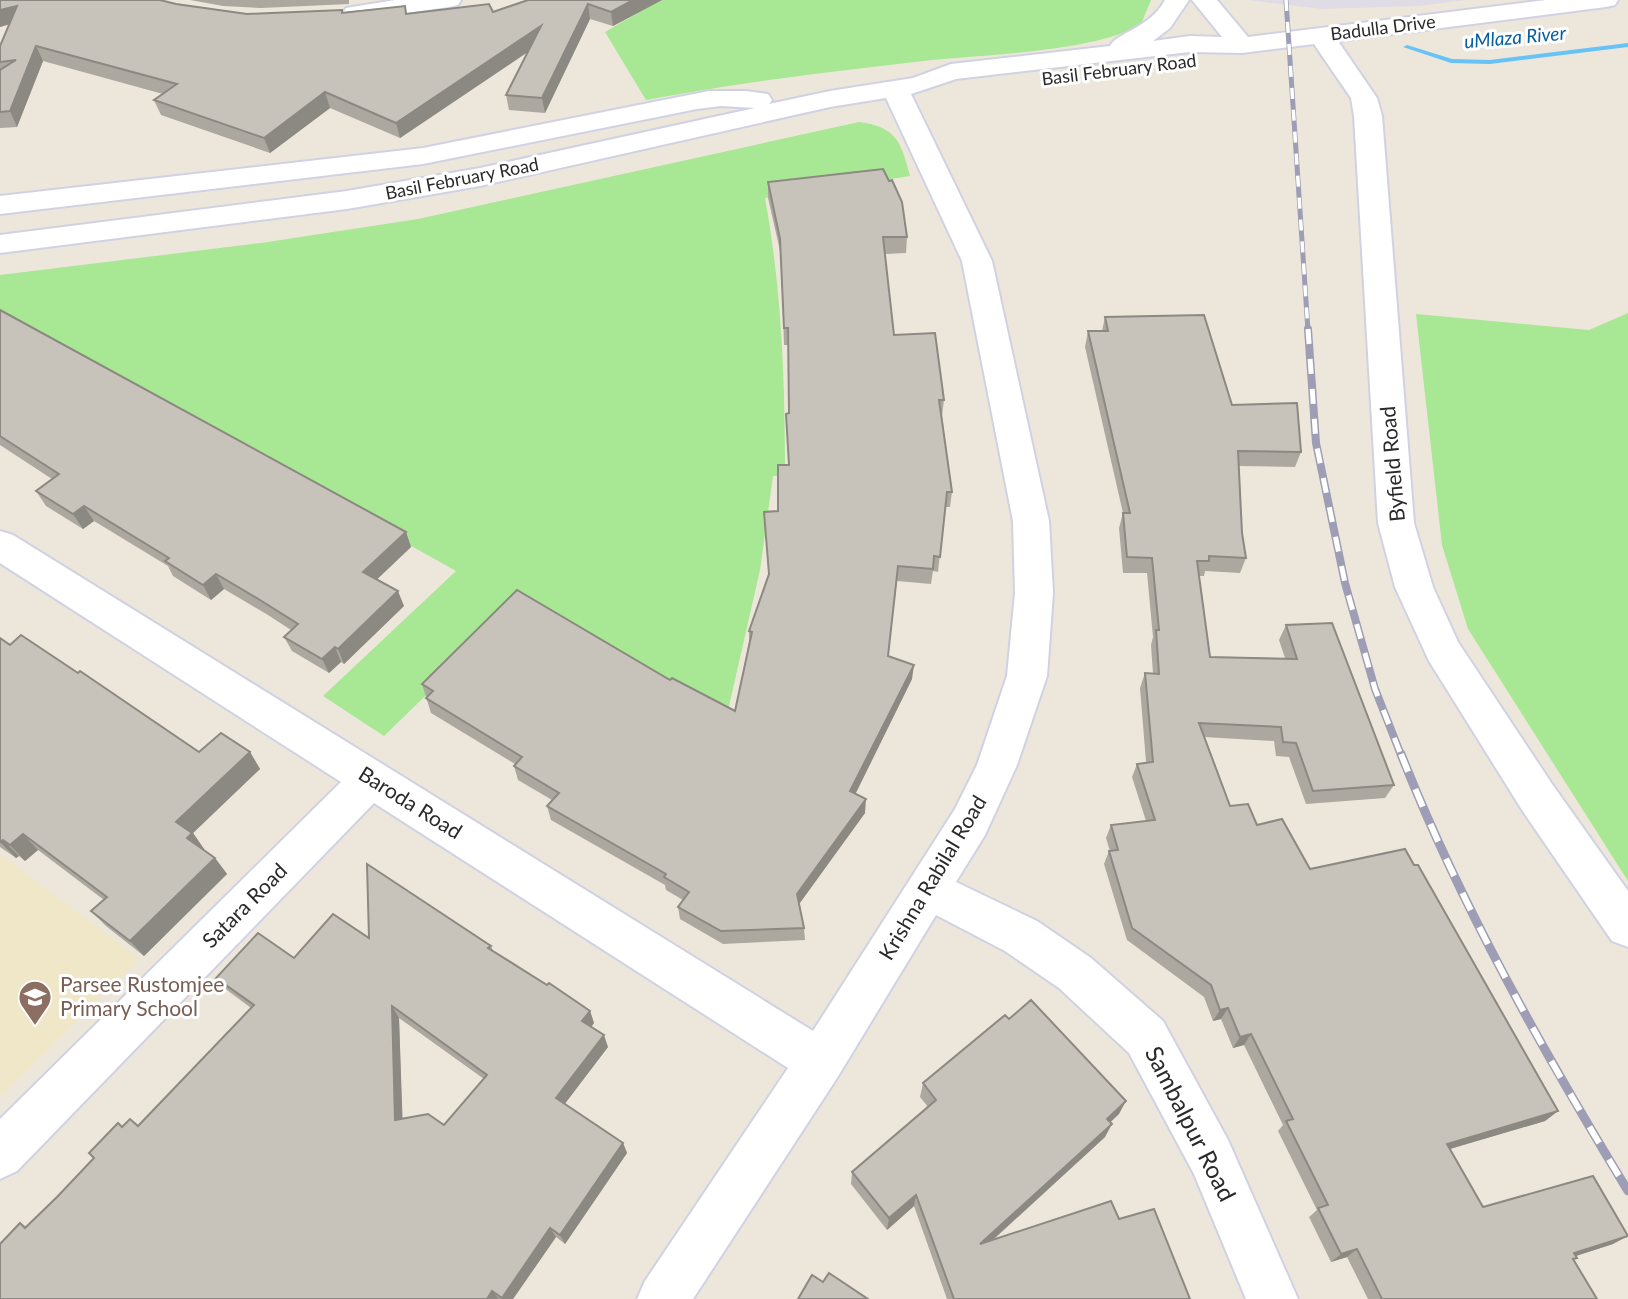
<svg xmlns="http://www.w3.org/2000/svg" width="1628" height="1299" viewBox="0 0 1628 1299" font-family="Lato,sans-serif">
<rect width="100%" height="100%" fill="#ede7db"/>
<!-- industrial -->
<polygon fill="#dfdce5" points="1248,0 1466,0 1418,6 1322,9"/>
<!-- education -->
<polygon fill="#f0e7c9" points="0,854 140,959 0,1096"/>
<!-- green -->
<g fill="#a8e793">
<path d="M660 0H1151L1141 24C1099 51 984 55 932 60 836 71 741 82 646 100L605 32Z"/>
<path d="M859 122C897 127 901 142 910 176L765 198C782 291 785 382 785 476H773L760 570 727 715 523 601 384 736 323 696 456 571 0 316V275L261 243 418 219Z"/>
<polygon points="1628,313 1628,881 1468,629 1442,545 1416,314 1589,330"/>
</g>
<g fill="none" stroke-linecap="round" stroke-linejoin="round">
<!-- stream -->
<polygon fill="#67c3f6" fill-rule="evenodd" points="1628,43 1628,47 1490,64 1451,63 1403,47 1407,45 1452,59 1490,60"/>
<defs>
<g id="minor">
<polygon points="395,0 461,0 458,5 449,7 355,20 346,18 343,13 346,8"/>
<path d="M1165 0H1189L1170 28 1153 41 1190 36 1222 37 1192 0H1217L1248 37 1546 0H1618L1615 5 1606 7 1338 41 1377 98 1382 116 1414 523 1433 587 1458 642 1552 784 1628 891V947L1612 941 1522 810 1429 661 1395 587 1378 523 1354 116 1351 98 1314 44 1242 53 1190 52 956 79 911 94 992 261 1049 521 1053 593 1047 676 1017 765 985 835 956 882 1037 921 1091 958 1163 1021 1228 1140 1298 1299H1246L1194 1174 1129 1053 1059 988 1005 951 936 915 837 1078 693 1299H637L645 1281 788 1068 374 803 17 1171 0 1179V1119L341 782 0 563V531L13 535 813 1031 955 809 977 765 1007 676 1015 593 1013 521 962 261 886 98 830 107 480 186 347 209 0 253V235L347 191 480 168 755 108 721 106 697 109 423 164 0 214V196L423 148 709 91H746L768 94 772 100 769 104 830 91 913 78 951 64 1110 46C1116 33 1150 28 1165 0Z"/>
</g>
</defs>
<!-- minor casing -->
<use href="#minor" stroke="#d0d2e4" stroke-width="4"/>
<!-- minor -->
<use href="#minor" fill="#fff" fill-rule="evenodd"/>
<defs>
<polyline id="rail-far2" points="1286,0 1308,331"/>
<polyline id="rail-far1" points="1308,329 1316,443 1345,583 1375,689 1401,755"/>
<path id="rail" d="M1401 754C1461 906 1543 1051 1628 1191"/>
</defs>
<!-- rail-far2 casing -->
<use href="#rail-far2" stroke="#9d9eb5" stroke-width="5"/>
<!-- rail-far1 casing -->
<use href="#rail-far1" stroke="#9d9eb5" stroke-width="8"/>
<!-- rail casing -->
<use href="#rail" stroke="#9d9eb5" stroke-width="9"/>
<!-- rail-far2 -->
<use href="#rail-far2" stroke="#fff" stroke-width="3.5" stroke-dasharray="11" stroke-linecap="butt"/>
<!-- rail-far1 -->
<use href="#rail-far1" stroke="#fff" stroke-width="5" stroke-dasharray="15" stroke-linecap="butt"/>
<!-- rail -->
<use href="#rail" stroke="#fff" stroke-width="6" stroke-dasharray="19" stroke-linecap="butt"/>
</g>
<!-- wall -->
<g fill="#aca8a0" fill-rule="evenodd">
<polygon points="0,0 176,4 247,14 342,10 343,12 405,6 407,14 493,12 528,0 662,0 613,26 590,19 545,113 509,110 506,95 528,52 400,138 330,108 270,153 161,115 154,100 163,94 43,61 17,127 0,128 0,46 9,24 0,27"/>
<polygon points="190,0 349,0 349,4 261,8 223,6"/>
<polygon points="768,182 907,237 906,253 885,254 894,335 944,400 942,416 952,492 950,507 945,507 938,572 933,571 931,584 897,581 888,656 912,679 855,794 865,813 799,904 804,928 805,940 723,944 680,919 678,907 683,900 666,890 665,885 551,820 547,806 552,800 518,780 514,766 515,764 431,713 422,684 670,680 735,711 749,642 749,631 768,575 778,511 789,465 786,414 789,413 788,345 784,345 781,255 768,198"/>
<polygon points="0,310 406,532 411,547 377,579 404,606 344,664 341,662 329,673 292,651 284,637 291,630 268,615 224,589 211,600 173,576 168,566 94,521 83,529 46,506 36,491 52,479 0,445"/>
<polygon points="1105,317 1301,452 1295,467 1239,466 1242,533 1246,558 1240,573 1205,571 1204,576 1199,576 1210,657 1285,658 1279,640 1286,625 1394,785 1385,798 1306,804 1289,757 1276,756 1274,741 1204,737 1230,806 1257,825 1310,869 1558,1111 1545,1121 1450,1149 1483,1207 1613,1244 1576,1256 1574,1260 1597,1299 1368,1299 1347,1257 1331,1262 1309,1217 1317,1210 1278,1131 1283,1125 1244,1045 1233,1048 1221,1019 1213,1021 1204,997 1127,940 1104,864 1109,851 1110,851 1106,838 1111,825 1146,821 1132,777 1137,764 1146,762 1140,688 1145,673 1153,674 1151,645 1153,637 1147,573 1123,573 1119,528 1123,513 1085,347 1088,331 1102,331"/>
<polygon points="0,638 199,752 250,752 260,769 193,833 204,849 203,850 215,858 227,874 144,956 106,926 91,911 104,900 38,850 25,861 19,856 16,858 0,847"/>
<path d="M369 938 491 946 493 951 590 1011 594 1023 591 1027 608 1047 564 1104 623 1143 627 1153 565 1244 556 1237 513 1299H0L20 1223 27 1227 57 1197 123 1127 138 1126 251 1008 227 990 216 978ZM399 1018 484 1079 444 1125 402 1118Z"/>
<polygon points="923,1083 1119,1114 1110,1122 1105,1137 992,1241 1119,1219 1190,1299 947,1299 914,1206 887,1230 851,1184 852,1172 928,1107 920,1097"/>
</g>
<!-- shaded-wall -->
<g fill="#8c8882">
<polygon points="633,0 662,0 613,26 611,12"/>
<polygon points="588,4 590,19 545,113 542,98"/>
<polygon points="17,6 24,20 0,27 0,10"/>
<polygon points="541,26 544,41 400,138 396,123"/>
<polygon points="36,46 43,61 17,127 10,111"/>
<polygon points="325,92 330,108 270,153 264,138"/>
<polygon points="84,506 94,521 83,529 73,514"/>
<polygon points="406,532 411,547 369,587 363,572"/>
<polygon points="216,574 224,589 211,600 203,585"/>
<polygon points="398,591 404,606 344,664 338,649"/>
<polygon points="335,647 341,662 329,673 322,659"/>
<polygon points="914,665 912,679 850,805 850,791"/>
<polygon points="250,752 260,769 193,833 204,849 199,854 176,822"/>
<polygon points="866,799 865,813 797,907 797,894"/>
<polygon points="23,834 38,850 25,861 10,845"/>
<polygon points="3,840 19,856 16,858 0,842"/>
<polygon points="215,858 227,874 144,956 130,941"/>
<polygon points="392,1006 399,1018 403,1131 395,1120"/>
<polygon points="1228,1008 1221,1019 1213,1021 1220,1010"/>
<polygon points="590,1011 594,1023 587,1033 582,1021"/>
<polygon points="1251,1034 1244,1045 1233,1048 1240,1037"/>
<polygon points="604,1035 608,1047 561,1109 556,1098"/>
<polygon points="1126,1101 1119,1114 1100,1132 1107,1119"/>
<polygon points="1558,1111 1545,1121 1436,1153 1447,1144"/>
<polygon points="1112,1124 1105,1137 976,1255 980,1244"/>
<polygon points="623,1143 627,1153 565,1244 560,1235"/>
<polygon points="916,1195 914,1206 887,1230 889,1218"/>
<polygon points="550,1228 556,1237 513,1299 503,1299 502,1298"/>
<polygon points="1628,1236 1613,1244 1560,1261 1574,1253"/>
<polygon points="1357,1249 1347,1257 1331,1262 1341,1254"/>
<polygon points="492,1291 499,1299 487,1299"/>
</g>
<!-- building -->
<g fill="#c8c3ba" stroke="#8c8882" stroke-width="2" fill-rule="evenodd">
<polygon points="0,0 160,0 176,4 247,14 342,10 342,13 405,6 406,14 489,4 493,12 528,0 633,0 611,12 588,4 542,98 506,95 541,26 396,123 325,92 264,138 154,100 177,84 36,46 10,111 0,112 0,70 16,60 0,62 0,46 17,6 0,10"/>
<polygon points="883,169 889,181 892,180 902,202 907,237 883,237 894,335 935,333 944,400 939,400 952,492 947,492 940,557 934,556 933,569 898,566 888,656 914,665 850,791 866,799 797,894 804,928 721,931 678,907 689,892 664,877 666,874 547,806 559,793 514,766 522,757 426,698 433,691 422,684 517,590 670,680 672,678 735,711 752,632 749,631 769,574 764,512 778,511 778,465 789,465 786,414 789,413 788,328 784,328 780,239 768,182"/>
<polygon points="0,310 406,532 363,572 398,591 338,649 335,647 322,659 284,637 298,624 260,600 216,574 203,585 165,561 169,558 84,506 73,514 36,491 59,474 0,436"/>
<polygon points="1204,315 1232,405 1297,403 1301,452 1238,451 1242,533 1246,558 1209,556 1209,561 1197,561 1210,657 1297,659 1286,625 1332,623 1394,785 1313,791 1296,743 1283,742 1281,727 1199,723 1230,806 1248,804 1257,825 1282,819 1310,869 1405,849 1414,865 1418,865 1558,1111 1447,1144 1483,1207 1593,1176 1628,1236 1574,1253 1577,1258 1573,1259 1597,1299 1382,1299 1357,1249 1341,1254 1318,1208 1328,1205 1286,1121 1293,1119 1251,1034 1240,1037 1228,1008 1220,1010 1211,985 1132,928 1109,851 1118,850 1111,825 1155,820 1137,764 1153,762 1145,673 1159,674 1156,630 1159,630 1152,558 1127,557 1123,513 1130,513 1088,331 1108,331 1105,317"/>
<polygon points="21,635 78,673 80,671 199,752 221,733 250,752 176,822 192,833 187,838 215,858 130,941 91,911 107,897 23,834 10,845 3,840 0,842 0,638 10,645"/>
<path d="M367 864 491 946 488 948 547 985 549 983 590 1011 582 1021 604 1035 556 1098 623 1143 560 1235 550 1228 502 1298 492 1291 487 1299H0V1244L20 1223 25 1228 57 1197 94 1158 89 1153 118 1123 122 1127 130 1119 138 1126 254 1005 216 978 258 933 294 958 333 914 369 938ZM392 1006 487 1075 444 1125 428 1114 395 1120Z"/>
<polygon points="1031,1000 1126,1101 1107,1119 1112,1124 980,1244 1111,1201 1119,1219 1154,1209 1190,1299 954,1299 916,1195 889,1218 852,1172 936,1100 923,1083 1005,1015 1009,1019"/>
<polygon points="829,1273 868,1299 798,1299 812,1275 823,1282"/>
</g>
<!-- icons -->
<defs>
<symbol id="school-pin" viewBox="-11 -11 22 30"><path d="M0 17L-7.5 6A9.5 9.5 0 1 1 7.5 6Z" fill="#8d6e63" stroke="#fff"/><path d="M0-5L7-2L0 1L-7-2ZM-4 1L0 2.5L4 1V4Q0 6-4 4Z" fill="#fff"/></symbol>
</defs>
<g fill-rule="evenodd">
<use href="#school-pin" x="16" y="978" width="38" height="52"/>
</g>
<g text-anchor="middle" stroke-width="6" stroke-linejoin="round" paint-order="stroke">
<!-- far-street labels -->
<g font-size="18" fill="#2a2a2a" stroke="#fff">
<text transform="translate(1383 28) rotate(-7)" y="6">Badulla Drive</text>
<text transform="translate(1119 70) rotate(-7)" y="6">Basil February Road</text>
<text transform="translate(462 179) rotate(-11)" y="6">Basil February Road</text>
</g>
<!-- far-water labels -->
<g font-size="19" font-style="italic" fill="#055ea2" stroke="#fff">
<text transform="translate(1515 37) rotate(-5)" y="7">uMlaza River</text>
</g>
<!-- street labels -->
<g font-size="21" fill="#2a2a2a" stroke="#fff">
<text transform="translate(1393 464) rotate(-95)" y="7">Byfield Road</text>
<text transform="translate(410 803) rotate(32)" y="7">Baroda Road</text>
<text transform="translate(933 878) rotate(-59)" y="7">Krishna Rabilal Road</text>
<text transform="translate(245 906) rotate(-45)" y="7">Satara Road</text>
</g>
<!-- education labels -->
<g font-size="21" fill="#785e54" stroke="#fff" text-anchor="start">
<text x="60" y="992">Parsee Rustomjee<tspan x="60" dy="24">Primary School</tspan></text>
</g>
<!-- near-street labels -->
<g font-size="24" fill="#2a2a2a" stroke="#fff">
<text transform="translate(1190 1124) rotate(63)" y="8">Sambalpur Road</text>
</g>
</g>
</svg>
